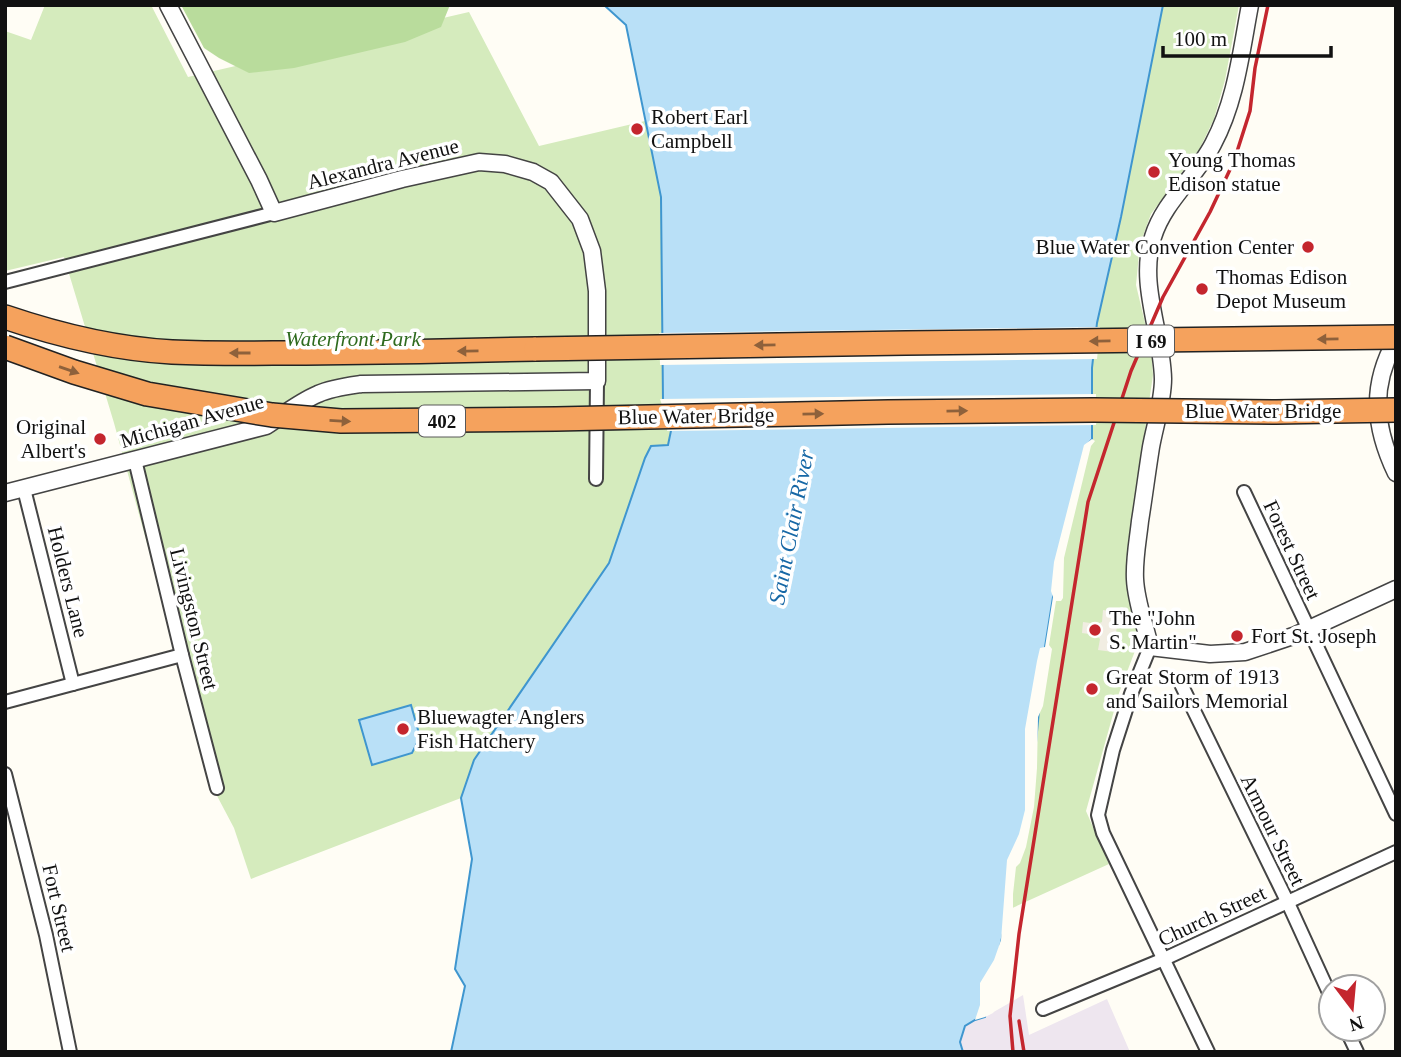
<svg xmlns="http://www.w3.org/2000/svg" width="1401" height="1057" viewBox="0 0 1401 1057" font-family="Georgia,serif">
<rect width="100%" height="100%" fill="#fffdf5"/>
<!-- industrial -->
<polygon fill="#eee6ef" points="1023,995 1029,1035 1107,999 1130,1052 963,1052 960,1042 965,1026 975,1020 985,1017"/>
<!-- green -->
<g fill="#d5ebbd">
<polygon points="45,5 151,5 188,77 469,12 539,146 645,121 661,197 663,401 677,401 668,446 645,458 609,563 474,760 461,798 251,879 234,828 215,792 114,423 64,257 5,271 5,31 31,40"/>
<polygon points="1163,5 1239,5 1225,80 1214,119 1200,148 1151,214 1140,244 1136,285 1151,348 1153,375 1126,561 1127,584 1137,625 1138,643 1119,693 1086,811 1109,864 1008,910 1035,741 1061,557 1092,438 1092,368 1097,323 1121,217"/>
</g>
<!-- forest -->
<polygon fill="#b9dc9c" points="181,5 450,5 441,27 405,42 294,68 249,73 219,58 204,48"/>
<!-- plaza -->
<polygon fill="#f1ede2" points="1103,610 1119,613 1113,652 1098,650 1100,639 1096,635 1082,633 1083,622 1097,624 1102,622"/>
<!-- water -->
<g fill="#b9e0f7" stroke="#3f96cf" stroke-width="2">
<polygon points="604,5 1163,5 1121,217 1097,323 1092,368 1092,439 1088,444 1053,597 1045,647 1030,806 1013,866 1008,910 985,1017 975,1020 965,1026 960,1042 963,1052 451,1052 465,986 455,969 472,859 461,798 474,760 609,563 645,458 651,446 668,445 677,402 663,402 661,197 626,25"/>
<polygon points="411,705 420,737 412,753 372,765 359,720"/>
</g>
<!-- pier -->
<g fill="#fffdf5">
<polygon points="1100,327 1097,359 660,365 659,333"/>
<polygon points="1096,394 1096,425 667,431 672,405 662,405 660,399"/>
<polygon points="1092,439 1095,441 1091,446 1064,558 1063,598 1061,601 1056,601 1049,645 1052,649 1043,706 1038,717 1037,768 1034,807 1026,847 1020,863 1016,867 1013,894 1013,935 1009,944 1009,958 1002,969 1000,1003 993,1013 985,1017 975,1020 980,1005 980,983 994,960 1001,940 1007,860 1019,834 1025,810 1025,729 1037,661 1040,648 1045,647 1053,597 1051,591 1054,562 1084,445"/>
</g>
<g fill="none" stroke-linecap="round" stroke-linejoin="round">
<defs>
<g id="minor">
<polyline points="5,282 274,213"/>
<polyline points="135,460 182,655 217,788"/>
<polyline points="596,479 597,381"/>
<polyline points="24,489 73,684"/>
<polyline points="1244,492 1396,814"/>
<polyline points="1150,647 1131,694 1113,750 1098,815 1103,833 1208,1052"/>
<polyline points="1179,680 1288,903 1331,997"/>
<polyline points="5,702 182,655"/>
<polyline points="5,774 46,935 70,1052"/>
<polyline points="1043,1009 1164,959 1396,852"/>
<polyline points="1346,1029 1357,1052"/>
</g>
<g id="tertiary">
<path d="M1250 5C1241 52 1236 101 1213 144 1196 177 1164 201 1153 237 1138 284 1162 331 1163 379 1163 401 1155 425 1151 447 1147 472 1144 496 1140 521 1138 540 1134 559 1135 579 1136 602 1145 624 1150 647L1210 654 1245 652 1296 635 1396 589"/>
<path d="M1396 340C1370 386 1374 427 1396 473"/>
<path d="M5 493 266 426C283 415 299 402 318 394 331 388 347 386 361 384L597 381V291L592 251 580 219 551 182 533 172 505 164 479 162 402 179 274 213 259 180 168 5"/>
</g>
<path id="motorway" d="M5 317C58 335 116 349 172 352 217 354 262 353 306 353 383 352 459 351 536 349"/>
</defs>
<!-- minor casing -->
<use href="#minor" stroke="#444" stroke-width="16"/>
<!-- tertiary casing -->
<use href="#tertiary" stroke="#444" stroke-width="19"/>
<!-- motorway casing -->
<use href="#motorway" stroke="#222" stroke-width="26"/>
<!-- minor -->
<use href="#minor" stroke="#fff" stroke-width="12"/>
<!-- tertiary -->
<use href="#tertiary" stroke="#fff" stroke-width="16"/>
<!-- motorway -->
<use href="#motorway" stroke="#f5a25d" stroke-width="23"/>
<!-- rail -->
<g stroke="#c4262e" stroke-width="3.5">
<polyline points="1019,1021 1024,1052"/>
<polyline points="1013,1052 1010,1016 1019,934 1088,502 1131,371 1163,297 1210,212 1234,161 1250,111 1255,68 1268,5"/>
</g>
<defs>
<g id="motorway-bridge">
<polyline points="5,347 74,372 147,394 272,415 341,421 556,419 888,412 1094,410 1276,412 1396,410"/>
<polyline points="536,349 906,343 1396,337"/>
</g>
</defs>
<!-- motorway-bridge casing -->
<use href="#motorway-bridge" stroke="#222" stroke-width="26" stroke-linecap="butt"/>
<!-- motorway-bridge -->
<use href="#motorway-bridge" stroke="#f5a25d" stroke-width="23"/>
</g>
<!-- one-way arrows -->
<defs><path id="oneway-solid" d="M-6-.8H1V-3.2L6.5 0L1 3.2V.8H-6Z" transform="scale(1.75)"/></defs>
<g fill="#8e613b">
<use href="#oneway-solid" transform="translate(1328 339) rotate(179)"/>
<use href="#oneway-solid" transform="translate(1100 341) rotate(179)"/>
<use href="#oneway-solid" transform="translate(765 345) rotate(179)"/>
<use href="#oneway-solid" transform="translate(468 351) rotate(179)"/>
<use href="#oneway-solid" transform="translate(240 353) rotate(180)"/>
<use href="#oneway-solid" transform="translate(69 370) rotate(19)"/>
<use href="#oneway-solid" transform="translate(957 411) rotate(-1)"/>
<use href="#oneway-solid" transform="translate(813 414) rotate(-1)"/>
<use href="#oneway-solid" transform="translate(340 421) rotate(3)"/>
</g>
<!-- markers -->
<g fill="#c4262e" stroke="#fff" stroke-width="2.5">
<circle cx="637" cy="129" r="7"/>
<circle cx="1154" cy="172" r="7"/>
<circle cx="1308" cy="247" r="7"/>
<circle cx="1202" cy="289" r="7"/>
<circle cx="100" cy="439" r="7"/>
<circle cx="1095" cy="630" r="7"/>
<circle cx="1237" cy="636" r="7"/>
<circle cx="1092" cy="689" r="7"/>
<circle cx="403" cy="729" r="7"/>
</g>
<g text-anchor="middle" stroke-width="7" stroke-linejoin="round" paint-order="stroke">
<!-- shield labels -->
<g fill="#fff" stroke="#585858" stroke-width="2">
<rect x="1128" y="325.5" width="46" height="31" rx="5"/>
<rect x="419" y="405.5" width="46" height="31" rx="5"/>
</g>
<g font-size="19" font-weight="bold" fill="#111">
<text x="1151" y="348">I 69</text>
<text x="442" y="428">402</text>
</g>
<!-- poi labels -->
<g font-size="21" fill="#111" stroke="#fff" text-anchor="start">
<text x="651" y="124">Robert Earl<tspan x="651" dy="24">Campbell</tspan></text>
<text x="1168" y="167">Young Thomas<tspan x="1168" dy="24">Edison statue</tspan></text>
<text x="1294" y="254" text-anchor="end">Blue Water Convention Center</text>
<text x="1216" y="284">Thomas Edison<tspan x="1216" dy="24">Depot Museum</tspan></text>
<text x="86" y="434" text-anchor="end">Original<tspan x="86" dy="24">Albert's</tspan></text>
<text x="1109" y="625">The "John<tspan x="1109" dy="24">S. Martin"</tspan></text>
<text x="1251" y="643">Fort St. Joseph</text>
<text x="1106" y="684">Great Storm of 1913<tspan x="1106" dy="24">and Sailors Memorial</tspan></text>
<text x="417" y="724">Bluewagter Anglers<tspan x="417" dy="24">Fish Hatchery</tspan></text>
</g>
<!-- street labels -->
<g font-size="21" fill="#111" stroke="#fff">
<text transform="translate(383 164) rotate(-14)" y="7">Alexandra Avenue</text>
<text x="1263" y="418">Blue Water Bridge</text>
<text transform="translate(696 416) rotate(-1)" y="7">Blue Water Bridge</text>
<text transform="translate(192 421) rotate(-16)" y="7">Michigan Avenue</text>
<text transform="translate(1292 550) rotate(65)" y="7">Forest Street</text>
<text transform="translate(68 582) rotate(76)" y="7">Holders Lane</text>
<text transform="translate(194 619) rotate(76)" y="7">Livingston Street</text>
<text transform="translate(1273 830) rotate(64)" y="7">Armour Street</text>
<text transform="translate(59 908) rotate(77)" y="7">Fort Street</text>
<text transform="translate(1212 916) rotate(-25)" y="7">Church Street</text>
</g>
<!-- park labels -->
<g font-size="21" font-style="italic" fill="#2f6b1f" stroke="#fff">
<text x="353" y="346">Waterfront Park</text>
</g>
<!-- water labels -->
<g font-size="23" font-style="italic" fill="#1768a6" stroke="#fff">
<text transform="translate(791 527) rotate(-79)" y="8">Saint Clair River</text>
</g>
</g>
<!-- border -->
<rect width="1401" height="1057" fill="none" stroke="#111111" stroke-width="14"/>
<!-- north arrow -->
<g transform="translate(1352 1008) rotate(164)"><circle r="33" fill="#ffffff" stroke="#a0a0a0" stroke-width="2"/>
<path d="M0-5L12 26L0 18L-12 26Z" fill="#c4262e"/>
<text y="-10" font-size="19" font-weight="bold" text-anchor="middle" fill="#111111">N</text>
</g>
<!-- scale -->
<path d="M1163 46v10h168v-10" fill="none" stroke="#111111" stroke-width="3.5"/>
<text x="1174" y="46" font-size="21" fill="#111111" stroke="#ffffff" stroke-width="5" paint-order="stroke">100 m</text>
</svg>
